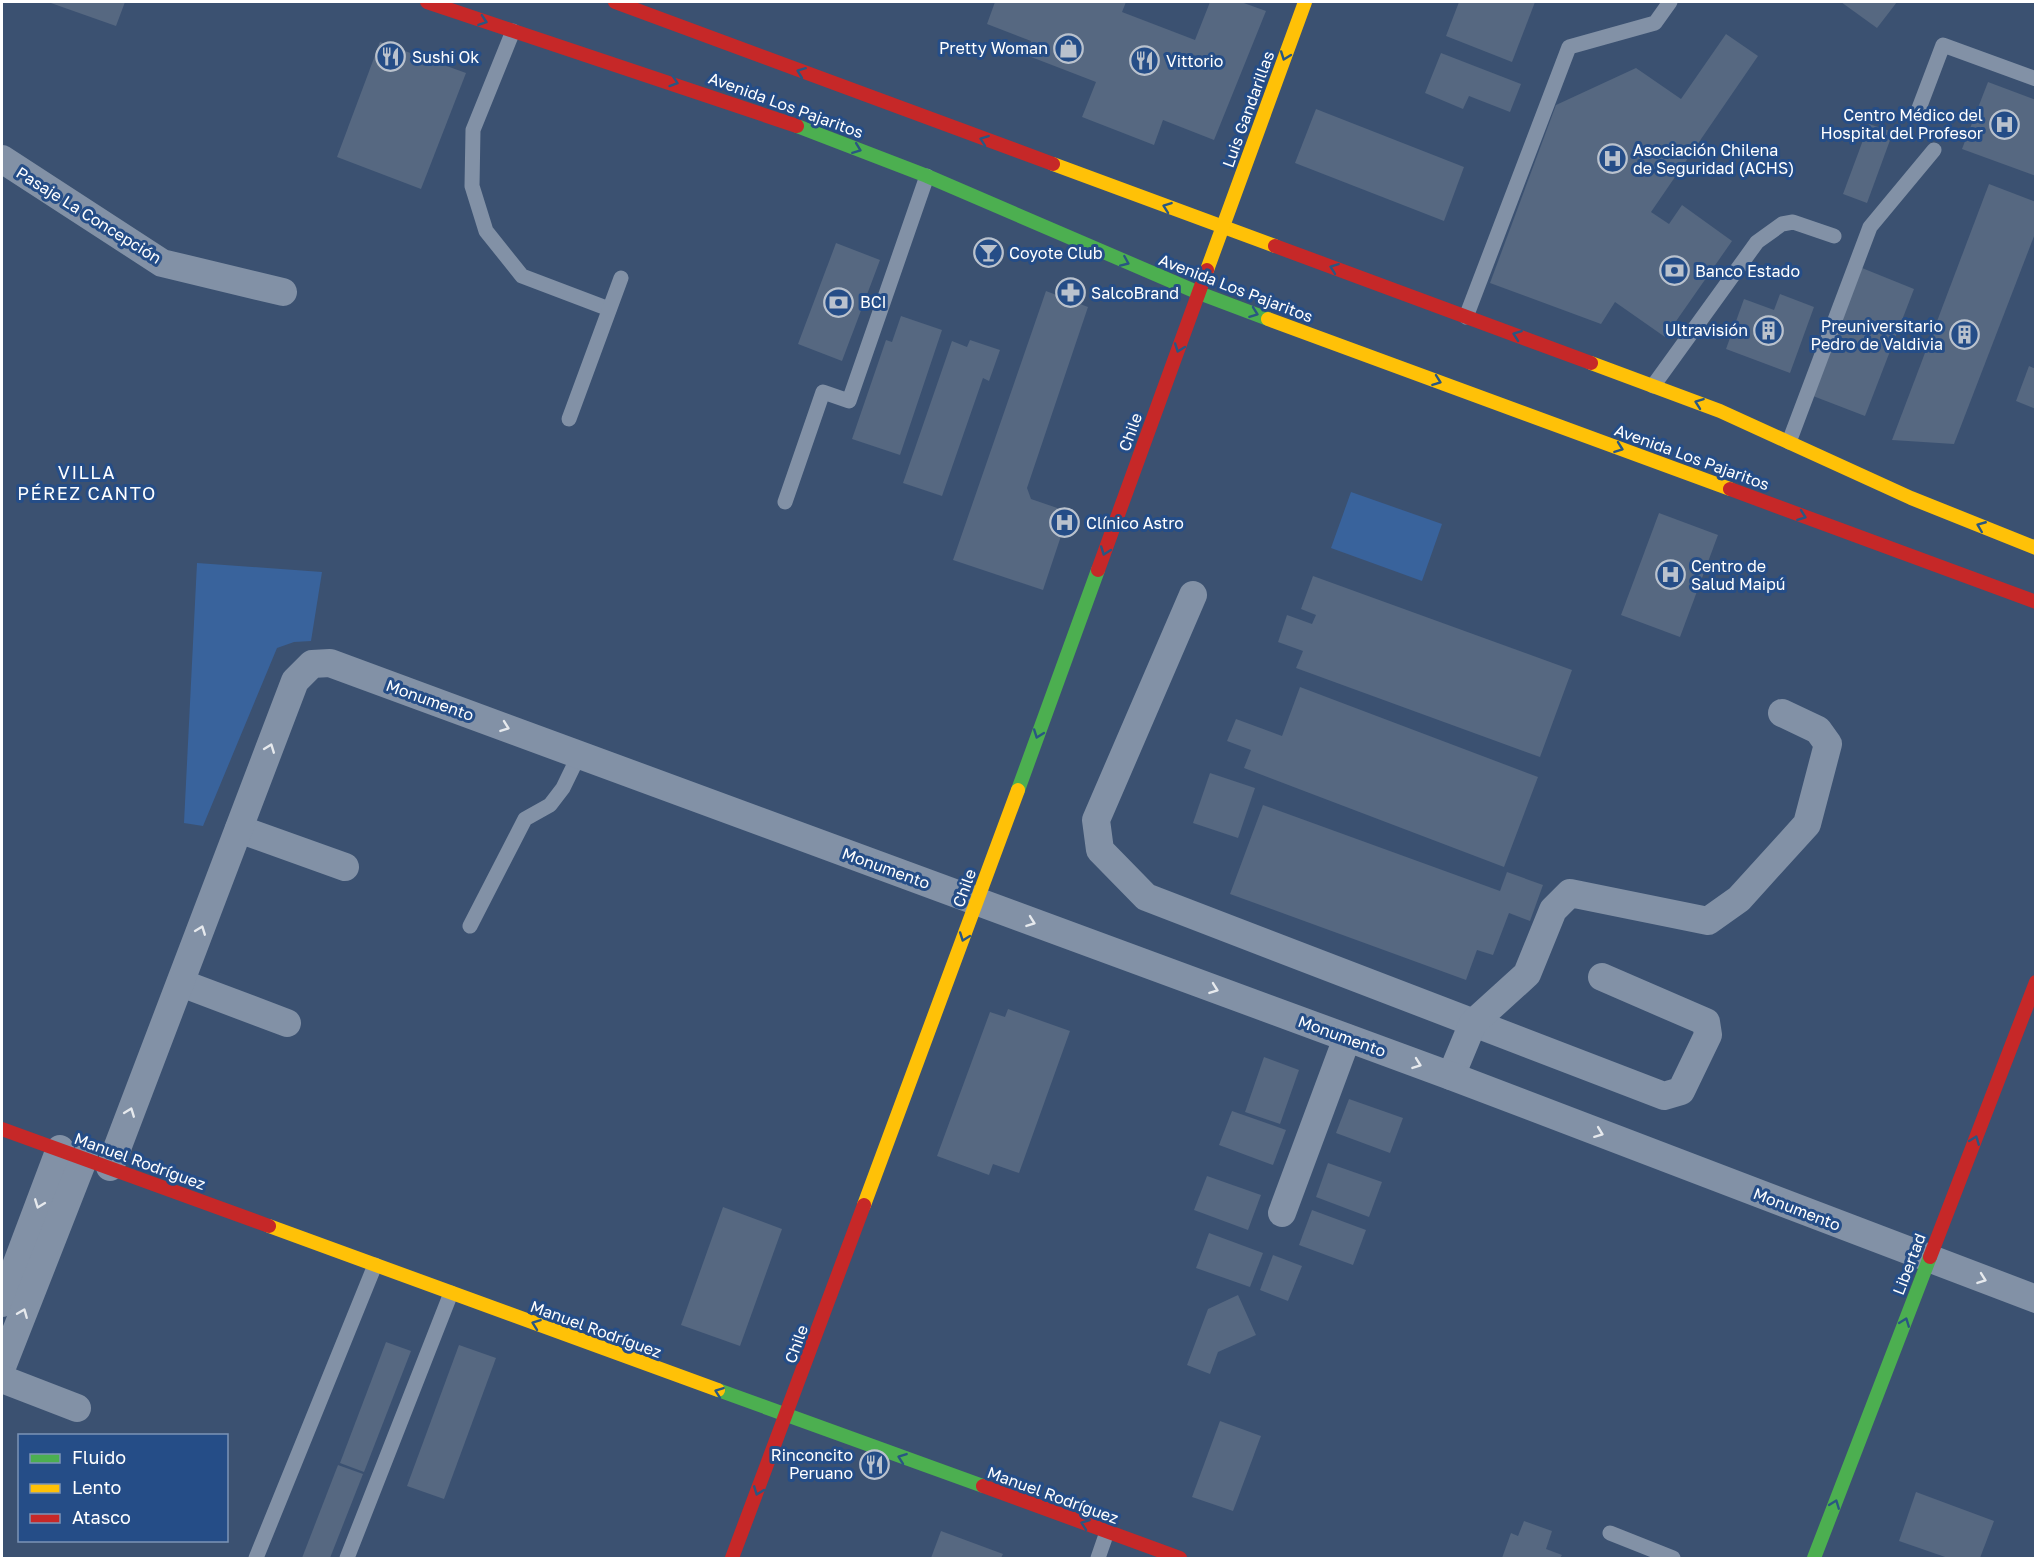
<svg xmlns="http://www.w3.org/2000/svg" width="2037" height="1560" viewBox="0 0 2037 1560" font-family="'Golos Text',sans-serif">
<rect width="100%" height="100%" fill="#3b5171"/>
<!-- green -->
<g fill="#39639c">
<polygon points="1351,492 1442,524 1422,581 1331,548"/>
<polygon points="197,563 322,572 311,641 294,642 277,648 203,826 184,823"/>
</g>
<!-- building -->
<g fill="#566881">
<polygon points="48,2 125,2 116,26"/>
<polygon points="995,2 1126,2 1122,12 1195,40 1210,2 1241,2 1266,11 1214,140 1163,120 1154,145 1082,117 1096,82 1026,55 1031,41 987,24"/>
<polygon points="1459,2 1535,2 1512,62 1446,36"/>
<polygon points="1841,2 1897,2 1877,28"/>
<polygon points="1726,34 1758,56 1651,212 1669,224 1682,205 1732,241 1665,337 1615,302 1601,324 1490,283 1556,105 1636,68 1681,99"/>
<polygon points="380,42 466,73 421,189 337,157"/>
<polygon points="1441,53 1521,84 1510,112 1469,96 1463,109 1425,93"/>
<polygon points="1988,82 2036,100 2036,176 1962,149"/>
<polygon points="1316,109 1464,167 1444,221 1295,163"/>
<polygon points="1869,124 1893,132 1867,203 1843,194"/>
<polygon points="1989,184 2036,202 2036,231 1954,444 1892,440"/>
<polygon points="836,243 880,260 842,361 798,344"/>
<polygon points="1862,268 1914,289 1865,416 1813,396"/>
<polygon points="1046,291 1088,307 1027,488 1031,499 1069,512 1043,590 953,560"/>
<polygon points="1780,294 1814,307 1790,373 1726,349 1744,299 1774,310"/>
<polygon points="901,316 942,330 900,455 852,439 886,340 892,342"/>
<polygon points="970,340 1000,350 989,381 983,378 942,496 903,483 952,341 967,347"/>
<polygon points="2029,366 2036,369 2036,409 2016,401"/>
<polygon points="1659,513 1718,535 1680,637 1621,615"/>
<polygon points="1313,576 1572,670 1540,757 1296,668 1303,651 1278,642 1287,615 1312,624 1316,615 1301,609"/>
<polygon points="1300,687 1538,777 1504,867 1244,768 1251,750 1227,741 1236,719 1282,736"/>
<polygon points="1210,773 1255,788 1238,838 1193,823"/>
<polygon points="1263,805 1500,891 1507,872 1543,885 1530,921 1509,913 1493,955 1477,950 1466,980 1230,894"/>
<polygon points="1008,1009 1070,1031 1019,1173 993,1164 989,1175 937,1156 990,1012 1005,1017"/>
<polygon points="1264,1057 1299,1070 1280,1124 1245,1112"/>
<polygon points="1349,1099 1403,1118 1390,1153 1336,1133"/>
<polygon points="1232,1111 1286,1130 1273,1165 1219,1145"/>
<polygon points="1328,1163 1382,1182 1369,1217 1316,1197"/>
<polygon points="1207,1176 1261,1195 1248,1230 1194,1210"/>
<polygon points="723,1207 782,1229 740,1346 681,1325"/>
<polygon points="1312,1210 1366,1230 1353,1265 1299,1245"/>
<polygon points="1209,1233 1263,1253 1250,1287 1196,1268"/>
<polygon points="1273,1255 1302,1266 1288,1301 1260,1290"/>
<polygon points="1238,1295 1256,1335 1218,1352 1210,1374 1187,1365 1208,1309"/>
<polygon points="386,1342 411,1351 364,1472 340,1463"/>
<polygon points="459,1345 496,1358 444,1499 407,1486"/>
<polygon points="1220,1421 1261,1436 1233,1511 1192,1497"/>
<polygon points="338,1465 363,1474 330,1558 302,1558"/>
<polygon points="1916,1492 1994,1521 1980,1558 1948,1558 1899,1541"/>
<polygon points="1524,1521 1552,1531 1546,1549 1562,1555 1560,1558 1502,1558 1511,1533 1518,1536"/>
<polygon points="941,1531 1003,1554 1001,1558 931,1558"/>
</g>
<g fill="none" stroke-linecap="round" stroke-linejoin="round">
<!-- lane -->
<g stroke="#8291a6" stroke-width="15">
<polyline points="513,31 473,130 472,186 486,231 522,276 609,309"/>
<polyline points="1918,111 1943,45 2036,79"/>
<polyline points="1466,317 1569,47 1655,23 1670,2"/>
<polyline points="1653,386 1757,242 1782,224 1793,222 1834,236"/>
<polyline points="569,419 621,278"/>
<polyline points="1789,442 1870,227 1934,150"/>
<polyline points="785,502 823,392 849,401 927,176"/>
<polyline points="470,926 525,819 550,805 563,788 579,755"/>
<polyline points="1610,1533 1673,1558"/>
<polyline points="256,1558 375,1265"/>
<polyline points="347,1558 451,1293"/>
<polyline points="1098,1558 1107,1532"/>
</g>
<!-- street -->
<g stroke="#8291a6" stroke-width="28">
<polyline points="2,159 162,263 283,292"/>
<polyline points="1193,595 1096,820 1100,850 1146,897 1664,1096 1681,1091 1708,1035 1706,1022 1602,977"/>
<polyline points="239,829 345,867"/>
<polyline points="181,983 287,1023"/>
<polyline points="1451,1076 1473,1023 1527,974 1553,910 1570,893 1708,921 1739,899 1807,824 1828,744 1818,730 1782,713"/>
<polyline points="110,1167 295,681 312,664 330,663 1451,1076 2036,1299"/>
<polyline points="1282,1213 1347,1038"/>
<polyline points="2,1303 60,1149"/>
<polyline points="2,1367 84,1158"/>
<polyline points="2,1379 77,1408"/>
</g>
<!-- fast -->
<g stroke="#4caf50" stroke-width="14">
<polyline points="797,126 927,176 1199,293 1268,319"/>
<polyline points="1018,790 1098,570"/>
<polyline points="718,1390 983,1486"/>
<polyline points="1814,1558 1930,1257"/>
</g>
<!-- slow -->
<g stroke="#ffc107" stroke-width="14">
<polyline points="1053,164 1275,246"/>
<polyline points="1207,270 1305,2"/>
<polyline points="1268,319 1730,489"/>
<polyline points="1591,363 1720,411 1911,498 2036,548"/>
<polyline points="864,1205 1018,790"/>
<polyline points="269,1226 718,1390"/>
</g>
<!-- jam -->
<g stroke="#c62828" stroke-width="14">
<polyline points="427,2 797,126"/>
<polyline points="615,2 1053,164"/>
<polyline points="1275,246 1591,363"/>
<polyline points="1730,489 2036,602"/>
<polyline points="1098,570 1207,270"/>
<polyline points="2,1129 269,1226"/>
<polyline points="1930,1257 2036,982"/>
<polyline points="983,1486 1180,1558"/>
<polyline points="732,1558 864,1205"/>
</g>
</g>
<!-- one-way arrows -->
<defs><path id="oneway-chevron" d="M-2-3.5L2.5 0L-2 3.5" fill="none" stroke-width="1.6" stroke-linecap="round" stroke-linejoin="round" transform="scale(1.5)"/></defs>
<g stroke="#295782">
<use href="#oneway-chevron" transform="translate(483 21) rotate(19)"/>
<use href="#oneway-chevron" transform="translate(1285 56) rotate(110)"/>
<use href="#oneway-chevron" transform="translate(801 72) rotate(-159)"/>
<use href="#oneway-chevron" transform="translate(674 82) rotate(18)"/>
<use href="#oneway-chevron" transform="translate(984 140) rotate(-160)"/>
<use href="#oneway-chevron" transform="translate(857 149) rotate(21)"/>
<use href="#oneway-chevron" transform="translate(1167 207) rotate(-160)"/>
<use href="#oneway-chevron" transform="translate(1125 262) rotate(23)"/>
<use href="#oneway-chevron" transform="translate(1334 268) rotate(-160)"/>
<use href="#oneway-chevron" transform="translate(1254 313) rotate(20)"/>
<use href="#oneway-chevron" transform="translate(1517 335) rotate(-160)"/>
<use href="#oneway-chevron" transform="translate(1179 348) rotate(110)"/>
<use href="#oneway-chevron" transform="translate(1437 381) rotate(20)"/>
<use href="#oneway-chevron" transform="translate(1699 403) rotate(-160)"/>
<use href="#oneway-chevron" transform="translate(1619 448) rotate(20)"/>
<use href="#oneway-chevron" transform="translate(1802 516) rotate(20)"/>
<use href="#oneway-chevron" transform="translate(1981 526) rotate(-158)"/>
<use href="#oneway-chevron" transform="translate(1105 551) rotate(110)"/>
<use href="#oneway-chevron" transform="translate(1038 734) rotate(110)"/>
<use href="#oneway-chevron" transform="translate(964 937) rotate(110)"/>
<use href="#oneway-chevron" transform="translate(1975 1140) rotate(-69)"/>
<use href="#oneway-chevron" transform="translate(1905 1322) rotate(-69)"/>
<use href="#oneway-chevron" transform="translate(536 1324) rotate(-160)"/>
<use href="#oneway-chevron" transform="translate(719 1392) rotate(-160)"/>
<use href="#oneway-chevron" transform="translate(902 1458) rotate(-160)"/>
<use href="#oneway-chevron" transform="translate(758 1491) rotate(111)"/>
<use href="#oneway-chevron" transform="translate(1835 1504) rotate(-69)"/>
<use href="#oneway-chevron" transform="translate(1085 1524) rotate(-160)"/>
</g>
<g stroke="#e6e9ed">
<use href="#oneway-chevron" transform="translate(505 727) rotate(20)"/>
<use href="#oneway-chevron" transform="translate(270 748) rotate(-69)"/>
<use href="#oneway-chevron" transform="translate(1031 922) rotate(20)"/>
<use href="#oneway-chevron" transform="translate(201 930) rotate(-69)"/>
<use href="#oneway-chevron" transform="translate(1214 989) rotate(20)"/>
<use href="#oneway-chevron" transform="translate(1417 1064) rotate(20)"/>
<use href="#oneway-chevron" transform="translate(130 1112) rotate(-69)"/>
<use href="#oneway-chevron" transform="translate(1599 1133) rotate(21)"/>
<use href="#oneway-chevron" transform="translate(39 1204) rotate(111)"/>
<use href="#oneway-chevron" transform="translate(1982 1279) rotate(20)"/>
<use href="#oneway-chevron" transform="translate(23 1313) rotate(-68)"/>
</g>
<!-- icons -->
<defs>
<symbol id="shop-ring" viewBox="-11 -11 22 22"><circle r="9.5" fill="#254d87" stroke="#bac2cd" stroke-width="1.5"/><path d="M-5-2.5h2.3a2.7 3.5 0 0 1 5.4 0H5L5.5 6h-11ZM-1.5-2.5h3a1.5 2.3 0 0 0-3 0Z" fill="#bac2cd"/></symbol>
<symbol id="restaurant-ring" viewBox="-11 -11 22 22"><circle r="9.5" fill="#254d87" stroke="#bac2cd" stroke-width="1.5"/><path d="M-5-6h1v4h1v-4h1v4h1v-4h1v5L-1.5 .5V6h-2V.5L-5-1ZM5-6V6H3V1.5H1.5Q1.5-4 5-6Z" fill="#bac2cd"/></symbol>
<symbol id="hospital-ring" viewBox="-11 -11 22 22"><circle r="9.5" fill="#254d87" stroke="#bac2cd" stroke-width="1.5"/><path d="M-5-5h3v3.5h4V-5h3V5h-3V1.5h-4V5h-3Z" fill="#bac2cd"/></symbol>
<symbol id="bar-ring" viewBox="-11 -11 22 22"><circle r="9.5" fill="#254d87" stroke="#bac2cd" stroke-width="1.5"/><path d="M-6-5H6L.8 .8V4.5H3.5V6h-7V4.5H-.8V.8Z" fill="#bac2cd"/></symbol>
<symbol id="bank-ring" viewBox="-11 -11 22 22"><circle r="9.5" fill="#254d87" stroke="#bac2cd" stroke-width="1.5"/><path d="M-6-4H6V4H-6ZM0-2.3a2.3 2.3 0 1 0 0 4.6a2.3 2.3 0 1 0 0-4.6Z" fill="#bac2cd"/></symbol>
<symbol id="pharmacy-ring" viewBox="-11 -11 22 22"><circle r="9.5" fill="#254d87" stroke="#bac2cd" stroke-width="1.5"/><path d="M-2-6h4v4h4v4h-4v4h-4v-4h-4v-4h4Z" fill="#bac2cd"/></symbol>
<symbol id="building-ring" viewBox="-11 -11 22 22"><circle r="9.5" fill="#254d87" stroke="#bac2cd" stroke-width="1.5"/><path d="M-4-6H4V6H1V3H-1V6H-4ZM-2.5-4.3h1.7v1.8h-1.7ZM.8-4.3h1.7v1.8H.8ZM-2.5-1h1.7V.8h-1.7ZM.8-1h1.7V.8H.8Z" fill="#bac2cd"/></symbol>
</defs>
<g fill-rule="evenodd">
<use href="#shop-ring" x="1052" y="32" width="33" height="33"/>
<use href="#restaurant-ring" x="374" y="40" width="33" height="33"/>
<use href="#restaurant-ring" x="1128" y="44" width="33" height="33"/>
<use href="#hospital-ring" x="1988" y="108" width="33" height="33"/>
<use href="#hospital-ring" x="1596" y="142" width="33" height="33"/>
<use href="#bar-ring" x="972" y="236" width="33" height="33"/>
<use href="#bank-ring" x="1658" y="254" width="33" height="33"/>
<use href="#pharmacy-ring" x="1054" y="276" width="33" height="33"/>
<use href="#bank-ring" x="822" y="286" width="33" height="33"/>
<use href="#building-ring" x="1752" y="314" width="33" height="33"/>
<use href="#building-ring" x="1948" y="318" width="33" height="33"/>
<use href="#hospital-ring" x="1048" y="506" width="33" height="33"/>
<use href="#hospital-ring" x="1654" y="558" width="33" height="33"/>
<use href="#restaurant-ring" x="858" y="1448" width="33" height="33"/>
</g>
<g text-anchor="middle" stroke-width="6" stroke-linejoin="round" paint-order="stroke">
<!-- poi labels -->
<g font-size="16" fill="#fff" stroke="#254d87" text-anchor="start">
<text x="1048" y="54" text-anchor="end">Pretty Woman</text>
<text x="412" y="63">Sushi Ok</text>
<text x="1166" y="67">Vittorio</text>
<text x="1983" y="121" text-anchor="end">Centro Médico del<tspan x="1983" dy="18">Hospital del Profesor</tspan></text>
<text x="1633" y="156">Asociación Chilena<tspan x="1633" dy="18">de Seguridad (ACHS)</tspan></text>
<text x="1009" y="259">Coyote Club</text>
<text x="1695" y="277">Banco Estado</text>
<text x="1091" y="299">SalcoBrand</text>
<text x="860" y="308">BCI</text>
<text x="1943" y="332" text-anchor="end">Preuniversitario<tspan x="1943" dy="18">Pedro de Valdivia</tspan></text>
<text x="1748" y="336" text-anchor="end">Ultravisión</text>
<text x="1086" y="529">Clínico Astro</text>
<text x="1691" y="572">Centro de<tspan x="1691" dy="18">Salud Maipú</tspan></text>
<text x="853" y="1461" text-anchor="end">Rinconcito<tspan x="853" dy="18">Peruano</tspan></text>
</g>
<!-- street labels -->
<g font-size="16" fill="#fff" stroke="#254d87">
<text transform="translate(786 105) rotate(20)" y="6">Avenida Los Pajaritos</text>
<text transform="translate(1248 109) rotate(-70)" y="6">Luis Gandarillas</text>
<text transform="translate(89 215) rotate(32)" y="6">Pasaje La Concepción</text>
<text transform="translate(1236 288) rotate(21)" y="6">Avenida Los Pajaritos</text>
<text transform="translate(1130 432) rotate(-70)" y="6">Chile</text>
<text transform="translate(1692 457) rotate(20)" y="6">Avenida Los Pajaritos</text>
<text transform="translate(430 700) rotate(20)" y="6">Monumento</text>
<text transform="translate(886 868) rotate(20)" y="6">Monumento</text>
<text transform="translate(964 888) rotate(-70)" y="6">Chile</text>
<text transform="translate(1342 1036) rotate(20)" y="6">Monumento</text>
<text transform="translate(140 1161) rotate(20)" y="6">Manuel Rodríguez</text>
<text transform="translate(1797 1209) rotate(21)" y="6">Monumento</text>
<text transform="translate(1909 1264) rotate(-69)" y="6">Libertad</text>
<text transform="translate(596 1329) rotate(20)" y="6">Manuel Rodríguez</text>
<text transform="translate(796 1344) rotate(-70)" y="6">Chile</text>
<text transform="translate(1053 1495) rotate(20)" y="6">Manuel Rodríguez</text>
</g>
<!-- neighbourhood labels -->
<g font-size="18" letter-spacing="1.5" fill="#fff" stroke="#254d87">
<text x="87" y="479">VILLA<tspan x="87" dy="21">PÉREZ CANTO</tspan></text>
</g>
</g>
<!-- border -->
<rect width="2037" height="1560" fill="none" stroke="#ffffff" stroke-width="6"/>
<!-- legend -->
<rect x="18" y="1434" width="210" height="108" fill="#254d87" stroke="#7c94b7" stroke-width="1.5"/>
<rect x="30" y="1454" width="30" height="9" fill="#4caf50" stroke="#7c94b7" stroke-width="1.5"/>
<text x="72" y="1464" font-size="18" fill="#ffffff">Fluido</text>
<rect x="30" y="1484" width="30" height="9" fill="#ffc107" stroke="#7c94b7" stroke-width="1.5"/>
<text x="72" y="1494" font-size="18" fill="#ffffff">Lento</text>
<rect x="30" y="1514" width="30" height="9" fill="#c62828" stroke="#7c94b7" stroke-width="1.5"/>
<text x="72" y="1524" font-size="18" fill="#ffffff">Atasco</text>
</svg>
